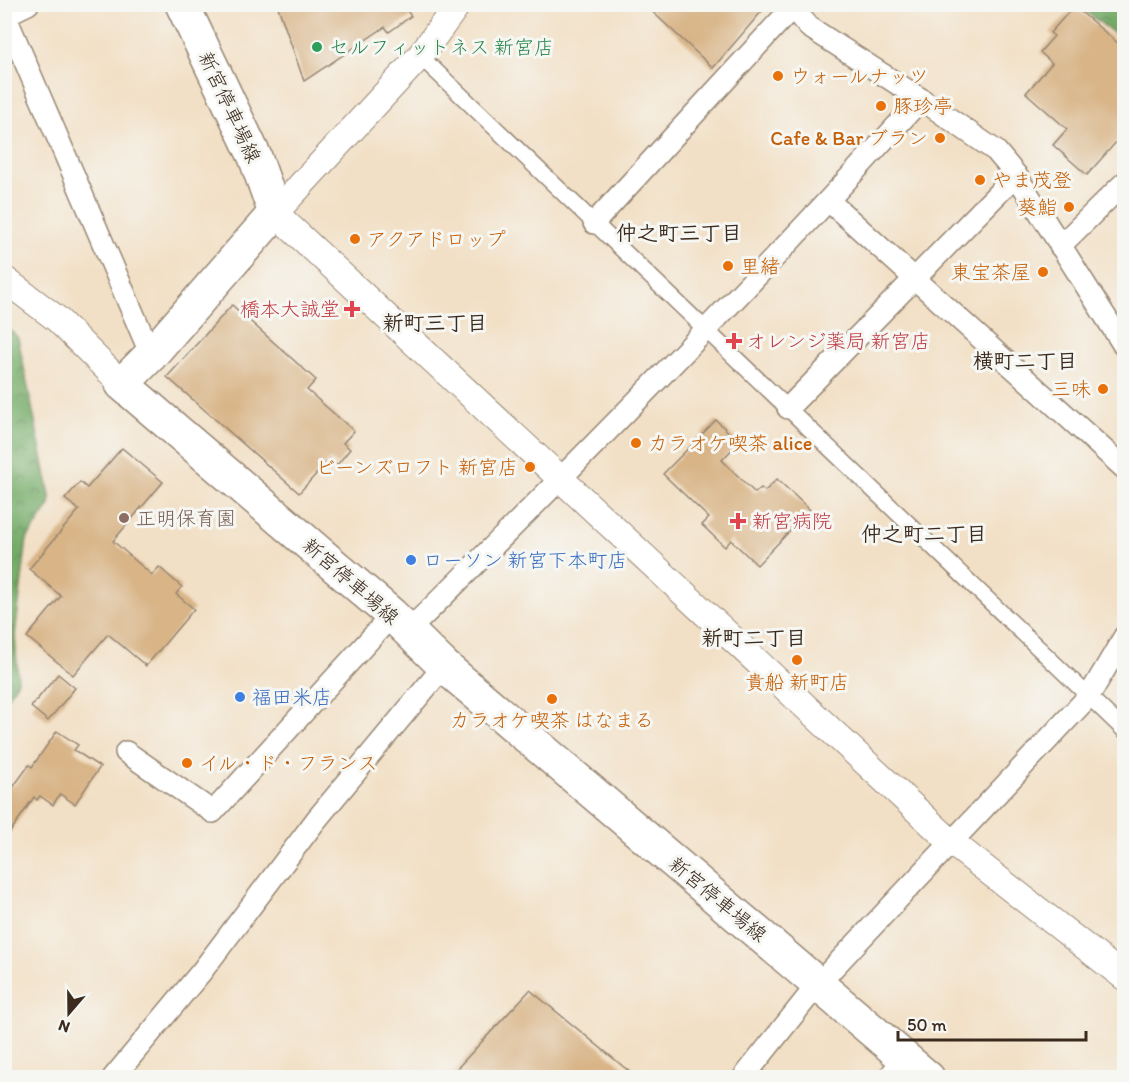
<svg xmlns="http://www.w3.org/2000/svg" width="1129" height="1082" viewBox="0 0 1129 1082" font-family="Itim,'Klee One',sans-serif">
<defs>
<pattern id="forest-crowns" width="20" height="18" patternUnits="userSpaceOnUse" patternTransform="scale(1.5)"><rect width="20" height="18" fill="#74ab68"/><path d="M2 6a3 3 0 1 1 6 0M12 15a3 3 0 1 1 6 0" fill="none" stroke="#608b55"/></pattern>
</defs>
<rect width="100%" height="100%" fill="#f6f6f2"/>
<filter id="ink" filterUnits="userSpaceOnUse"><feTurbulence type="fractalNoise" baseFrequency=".0167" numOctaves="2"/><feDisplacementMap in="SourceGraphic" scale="12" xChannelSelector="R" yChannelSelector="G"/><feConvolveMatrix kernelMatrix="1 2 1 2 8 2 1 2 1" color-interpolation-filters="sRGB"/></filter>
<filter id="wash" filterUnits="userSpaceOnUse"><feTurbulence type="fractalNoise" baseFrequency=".008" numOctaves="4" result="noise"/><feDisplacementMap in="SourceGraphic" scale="24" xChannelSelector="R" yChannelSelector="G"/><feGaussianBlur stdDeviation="1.35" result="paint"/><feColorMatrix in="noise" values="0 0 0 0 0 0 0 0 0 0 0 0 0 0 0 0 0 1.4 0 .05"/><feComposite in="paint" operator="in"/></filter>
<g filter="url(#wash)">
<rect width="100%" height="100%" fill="#f2e0c6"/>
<!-- forest -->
<g fill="url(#forest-crowns)" stroke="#586a43" stroke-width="1.5">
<polygon points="1077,5 1124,5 1124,41"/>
<polygon points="5,325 18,338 50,496 50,505 27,539 15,635 18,681 5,701"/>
</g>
<g id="blocks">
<!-- building -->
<g fill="#d8b486">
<polygon points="277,4 402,4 411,16 389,32 385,27 304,81"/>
<polygon points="644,4 768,4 713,68"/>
<polygon points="1074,6 1125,49 1125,132 1087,175 1053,145 1067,129 1026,93 1052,63 1040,52 1054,36 1050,33"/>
<polygon points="232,305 316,380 307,390 354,431 343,443 350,449 337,465 330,459 299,493 167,377"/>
<polygon points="716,420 739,442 722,460 755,493 761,488 765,491 777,479 810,510 757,565 731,540 725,547 702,525 709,518 663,474"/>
<polygon points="122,448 163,482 113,541 152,575 159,567 182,587 176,594 194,609 146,666 108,634 73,675 27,637 61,596 29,569 79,510 65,499 80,482 87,488"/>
<polygon points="58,674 75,688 48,721 31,707"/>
<polygon points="57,731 78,745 74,750 100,767 75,804 60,794 53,805 40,796 37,800 34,797 4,841 4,779 14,786 29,765 32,767"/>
<polygon points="530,990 636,1077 449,1077"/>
</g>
</g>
</g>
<g filter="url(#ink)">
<use href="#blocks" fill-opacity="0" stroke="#968572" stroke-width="1.5"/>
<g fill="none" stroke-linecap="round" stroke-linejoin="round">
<defs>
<polyline id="pedestrian" points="420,56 1124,730"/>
<g id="minor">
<polyline points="28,4 5,15 151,355"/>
<polyline points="789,4 809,27 921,99 996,151 1016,175 1124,346"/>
<polyline points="829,201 1124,468"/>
<polyline points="594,223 791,9"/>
<polyline points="1060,246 1124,183"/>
<polyline points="788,408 1016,175"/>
<path d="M408 631C583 458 756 282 921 99"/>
<polyline points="126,752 213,812 392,615"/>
<polyline points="113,1078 202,971 316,820 444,666"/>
<polyline points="743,1078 818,984 1089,696 1124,637"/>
<polyline points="888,1078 905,1058"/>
</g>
<g id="tertiary">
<polyline points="458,4 420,56 275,213 951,842 1124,977"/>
<polyline points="4,279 57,319 122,384"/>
</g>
<polyline id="primary" points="182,4 255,157 275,213 151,355 122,384 392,615 444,666 928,1078"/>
</defs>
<!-- pedestrian casing -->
<use href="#pedestrian" stroke="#968572" stroke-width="18"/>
<!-- minor casing -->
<use href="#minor" stroke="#968572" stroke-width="24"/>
<!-- tertiary casing -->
<use href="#tertiary" stroke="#968572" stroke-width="28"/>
<!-- primary casing -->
<use href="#primary" stroke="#968572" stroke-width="36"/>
<!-- pedestrian -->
<use href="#pedestrian" stroke="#fff" stroke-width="15"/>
<!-- minor -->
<use href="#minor" stroke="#fff" stroke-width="21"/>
<!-- tertiary -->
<use href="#tertiary" stroke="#fff" stroke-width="26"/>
<!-- primary -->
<use href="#primary" stroke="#fff" stroke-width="33"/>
</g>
</g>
<!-- markers -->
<circle fill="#2e9e5b" stroke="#f6f6f2" stroke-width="2" cx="317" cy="47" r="6"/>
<g fill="#e8710a" stroke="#f6f6f2" stroke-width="2">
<circle cx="778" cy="76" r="6"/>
<circle cx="881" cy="106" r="6"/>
<circle cx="940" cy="138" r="6"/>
<circle cx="980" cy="180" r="6"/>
<circle cx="1069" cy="207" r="6"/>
<circle cx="355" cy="239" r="6"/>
<circle cx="728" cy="266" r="6"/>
<circle cx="1043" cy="272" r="6"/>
<circle cx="1103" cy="389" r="6"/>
<circle cx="636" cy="443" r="6"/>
<circle cx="530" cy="467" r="6"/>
<circle cx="797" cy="660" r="6"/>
<circle cx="552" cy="699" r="6"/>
<circle cx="187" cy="763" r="6"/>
</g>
<g fill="#e0444e" stroke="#f6f6f2" stroke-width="2">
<path d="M349 300h6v6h6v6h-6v6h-6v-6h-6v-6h6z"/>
<path d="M731 332h6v6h6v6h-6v6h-6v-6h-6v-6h6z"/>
<path d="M735 512h6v6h6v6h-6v6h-6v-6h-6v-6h6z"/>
</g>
<circle fill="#8d6e63" stroke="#f6f6f2" stroke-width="2" cx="124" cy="518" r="6"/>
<g fill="#3f7fe0" stroke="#f6f6f2" stroke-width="2">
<circle cx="411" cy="560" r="6"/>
<circle cx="240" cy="697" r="6"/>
</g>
<g text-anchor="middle" stroke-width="6" stroke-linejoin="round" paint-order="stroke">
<!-- leisure labels -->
<g font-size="20" fill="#27864d" stroke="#f6f6f2" text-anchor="start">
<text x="329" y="54">セルフィットネス 新宮店</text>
</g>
<!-- food labels -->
<g font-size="20" fill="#c56008" stroke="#f6f6f2" text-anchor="start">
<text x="790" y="83">ウォールナッツ</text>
<text x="893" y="113">豚珍亭</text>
<text x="928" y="145" text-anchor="end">Cafe &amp; Bar ブラン</text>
<text x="992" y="187">やま茂登</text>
<text x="1057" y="214" text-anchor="end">葵鮨</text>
<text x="367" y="246">アクアドロップ</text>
<text x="740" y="273">里緒</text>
<text x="1031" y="279" text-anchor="end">東宝茶屋</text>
<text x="1091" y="396" text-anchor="end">三味</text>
<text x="648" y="450">カラオケ喫茶 alice</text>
<text x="518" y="474" text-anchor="end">ビーンズロフト 新宮店</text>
<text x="797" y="689" text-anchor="middle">貴船 新町店</text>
<text x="552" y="727" text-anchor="middle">カラオケ喫茶 はなまる</text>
<text x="199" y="770">イル・ド・フランス</text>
</g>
<!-- street labels -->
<g font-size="20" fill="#3b2a1e" stroke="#f6f6f2">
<text transform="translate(230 107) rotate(65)" y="7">新宮停車場線</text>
<text transform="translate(351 581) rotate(41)" y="7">新宮停車場線</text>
<text transform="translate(718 899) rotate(40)" y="7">新宮停車場線</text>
</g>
<!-- health labels -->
<g font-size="20" fill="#be3a42" stroke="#f6f6f2" text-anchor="start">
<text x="340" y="316" text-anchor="end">橋本大誠堂</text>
<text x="746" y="348">オレンジ薬局 新宮店</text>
<text x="752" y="528">新宮病院</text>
</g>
<!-- education labels -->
<g font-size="20" fill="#785e54" stroke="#f6f6f2" text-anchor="start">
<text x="136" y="525">正明保育園</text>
</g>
<!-- shop labels -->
<g font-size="20" fill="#366cbe" stroke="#f6f6f2" text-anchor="start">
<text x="423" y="567">ローソン 新宮下本町店</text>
<text x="252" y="704">福田米店</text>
</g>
<!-- neighbourhood labels -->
<g font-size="21" font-weight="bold" fill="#3b2a1e" stroke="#f6f6f2">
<text x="679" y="240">仲之町三丁目</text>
<text x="435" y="330">新町三丁目</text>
<text x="1025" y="368">横町二丁目</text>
<text x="924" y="541">仲之町二丁目</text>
<text x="754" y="645">新町二丁目</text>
</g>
</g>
<!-- margin -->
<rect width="1129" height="1082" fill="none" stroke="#f6f6f2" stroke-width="24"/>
<!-- north arrow -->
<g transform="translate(69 1013) rotate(200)" stroke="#f6f6f2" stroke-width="4.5" paint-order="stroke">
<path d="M0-4.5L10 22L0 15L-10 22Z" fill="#3b2a1e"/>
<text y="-9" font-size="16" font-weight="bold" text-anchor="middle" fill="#3b2a1e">N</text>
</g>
<!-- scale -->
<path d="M898 1031v9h188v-9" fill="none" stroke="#3b2a1e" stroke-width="3"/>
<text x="907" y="1031" font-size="18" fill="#3b2a1e" stroke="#f6f6f2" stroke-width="4.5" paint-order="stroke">50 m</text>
</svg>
